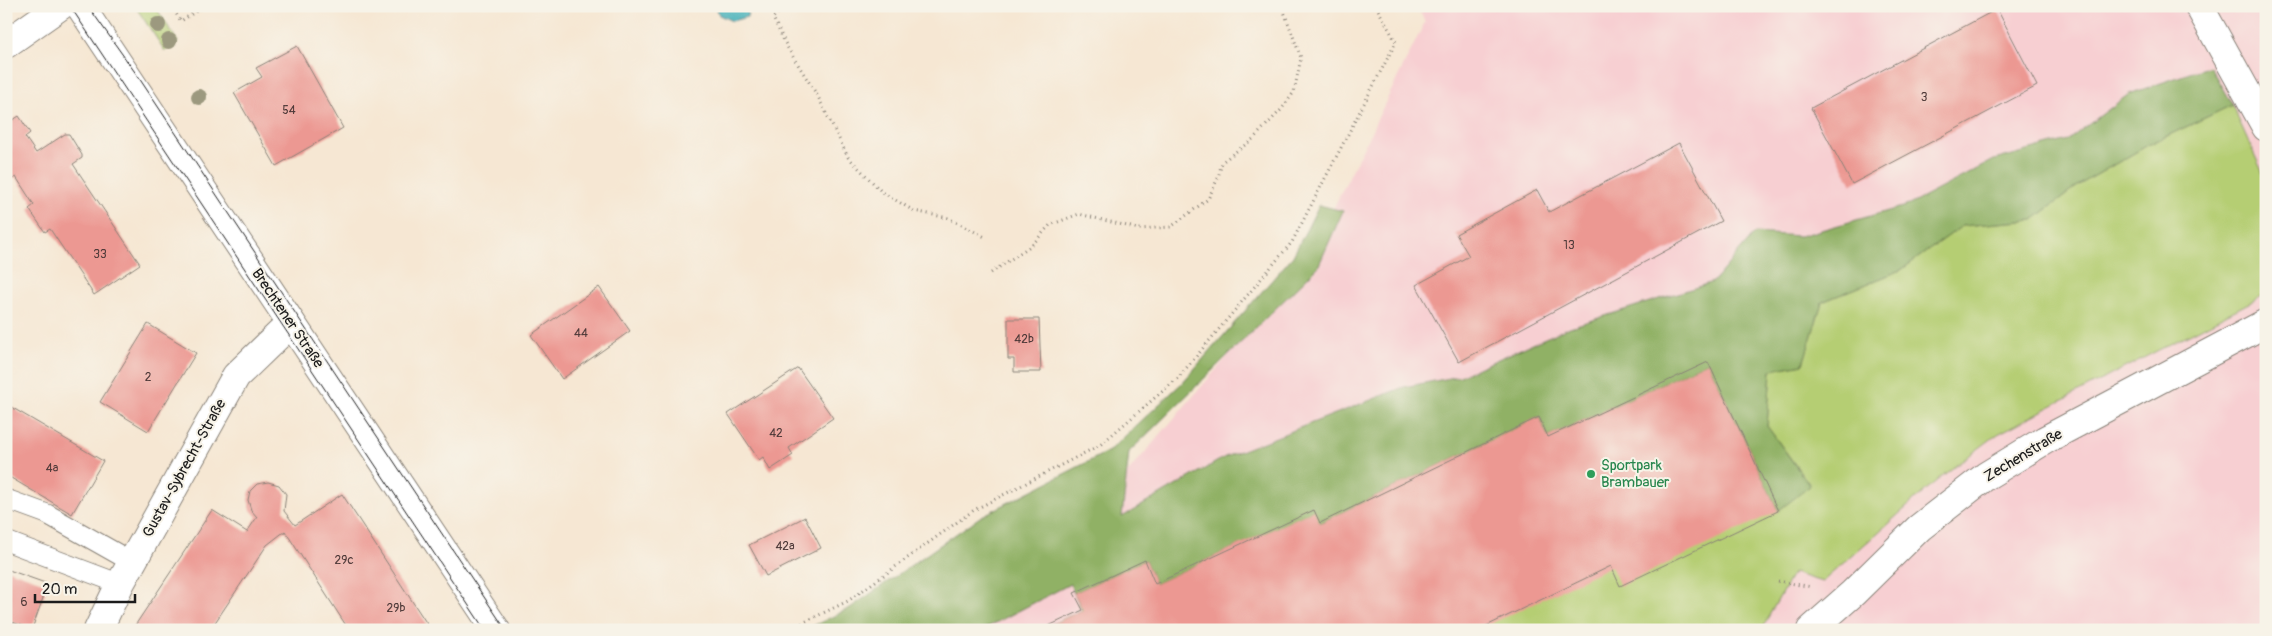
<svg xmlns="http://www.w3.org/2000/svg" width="2272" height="636" viewBox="0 0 2272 636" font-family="Pangolin,sans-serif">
<rect width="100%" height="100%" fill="#f7f3e8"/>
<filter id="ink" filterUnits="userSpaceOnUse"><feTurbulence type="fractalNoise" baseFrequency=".02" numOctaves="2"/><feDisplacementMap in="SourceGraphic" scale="10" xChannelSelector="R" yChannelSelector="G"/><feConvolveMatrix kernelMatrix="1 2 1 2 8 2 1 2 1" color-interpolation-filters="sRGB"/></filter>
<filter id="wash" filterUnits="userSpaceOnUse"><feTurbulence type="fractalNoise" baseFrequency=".0096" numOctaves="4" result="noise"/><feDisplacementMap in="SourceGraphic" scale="20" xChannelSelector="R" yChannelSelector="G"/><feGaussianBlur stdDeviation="1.12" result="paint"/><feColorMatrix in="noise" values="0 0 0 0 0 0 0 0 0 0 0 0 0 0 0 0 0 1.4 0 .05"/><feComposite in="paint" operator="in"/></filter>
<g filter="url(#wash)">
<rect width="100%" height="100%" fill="#f6e7d3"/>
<!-- built -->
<polygon fill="#f7cfd2" points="1417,6 2266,6 2266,630 846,630 1109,494 1304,268 1425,22"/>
<!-- green -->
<g fill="#b5ce73" stroke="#687548">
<polygon points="135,6 155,6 178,42 165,51"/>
<polygon points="2232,105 2266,180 2266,294 1998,434 1942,476 1822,582 1793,573 1761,630 1040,630 1082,610 1074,593 1145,560 1156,584 1314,510 1320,523 1539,417 1549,437 1708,362 1778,511 1810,485 1767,426 1771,370 1803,364 1822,302 1901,270 1962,226 2033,220 2079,185 2148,145"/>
</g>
<!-- forest -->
<polygon fill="#90b165" stroke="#566640" points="2210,66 2232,105 2148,145 2079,185 2033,220 1962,226 1901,270 1822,302 1803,364 1771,370 1767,426 1810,486 1778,511 1708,362 1548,437 1539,417 1320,523 1313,511 1155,584 1145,560 1074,593 1070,584 982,630 805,630 850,608 980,517 1109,451 1182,383 1293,256 1319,205 1343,211 1318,267 1129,452 1122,517 1225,457 1404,387 1460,376 1570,327 1713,282 1755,233 1800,236 1909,205 1994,160 2068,140 2129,94"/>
<!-- water -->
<polygon fill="#3cadb7" stroke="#2c646a" points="716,6 749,6 747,17 732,21 719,15"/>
<g id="blocks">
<!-- building -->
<g fill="#ec9892">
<polygon points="1997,9 2037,86 1852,184 1811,108"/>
<polygon points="297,46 343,128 276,166 234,93 262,77 256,68"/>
<polygon points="8,113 13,120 19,116 30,133 25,137 36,153 65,134 69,134 82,155 82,158 73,164 140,264 94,295 50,229 45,232 29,209 34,205 16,177 6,183"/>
<polygon points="1679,143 1721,221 1459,362 1416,285 1469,256 1456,234 1537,190 1549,212"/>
<polygon points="599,287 630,331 562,379 531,335"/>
<polygon points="1008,319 1039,319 1041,372 1014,372 1014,359 1008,359"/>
<polygon points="148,324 196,353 148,431 100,402"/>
<polygon points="1708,362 1778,511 1620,586 1611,566 1478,630 1040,630 1083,610 1074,593 1145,560 1155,584 1314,510 1320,523 1539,417 1548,437"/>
<polygon points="798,368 833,418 789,448 793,455 770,470 763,457 759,460 728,414"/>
<polygon points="6,404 103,461 72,514 6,475"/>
<polygon points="268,482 279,485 286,494 284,511 295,525 342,494 431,630 349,630 285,531 267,545 210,630 132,630 212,510 247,532 257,517 251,510 248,500 250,491 257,484"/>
<polygon points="805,517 821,548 766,576 749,545"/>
<polygon points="6,569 48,584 32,629 6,620"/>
</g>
</g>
</g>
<g filter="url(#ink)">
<use href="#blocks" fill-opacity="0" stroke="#898278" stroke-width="1"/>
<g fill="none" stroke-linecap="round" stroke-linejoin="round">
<defs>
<g id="lane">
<polyline points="6,499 47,514 132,562"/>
<polyline points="6,541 120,584"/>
</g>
<g id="street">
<polyline points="2199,6 2266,127"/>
<polyline points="6,44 60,6"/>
<polyline points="98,630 120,584 236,376 291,323"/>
<polyline points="1811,630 1853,593 1919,528 1986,476 2045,440 2266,323"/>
</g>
<polyline id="secondary" points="80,6 496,630"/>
</defs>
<!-- lane casing -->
<use href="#lane" stroke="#898278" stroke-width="21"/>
<!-- street casing -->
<use href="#street" stroke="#898278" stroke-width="30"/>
<!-- secondary casing -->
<use href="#secondary" stroke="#898278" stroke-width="30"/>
<!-- path -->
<g stroke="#898278" stroke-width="3" stroke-dasharray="1 4" stroke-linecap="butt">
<polyline points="171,6 181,21 204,6"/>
<polyline points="785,6 773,18 787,47 817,95 848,157 882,192 914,211 948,218 987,238"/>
<polyline points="991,273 1033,244 1050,225 1079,214 1139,229 1171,227 1208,199 1218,178 1222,162 1253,139 1281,110 1294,92 1301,58 1282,6"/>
<polyline points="1778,581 1812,587"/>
<polyline points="788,630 848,601 974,510 1100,445 1178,378 1292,242 1396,42 1376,6"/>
</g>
<!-- lane -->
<use href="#lane" stroke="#fff" stroke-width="19"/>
<!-- street -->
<use href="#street" stroke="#fff" stroke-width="28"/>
<!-- secondary -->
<use href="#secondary" stroke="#fff" stroke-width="28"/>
<!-- tram -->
<g stroke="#1c1c1c" stroke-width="1">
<polyline points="70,6 485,630"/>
<polyline points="88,6 137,75 506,630"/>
</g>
</g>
<!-- trees -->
<g fill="#9c997f">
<circle cx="158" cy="25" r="8"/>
<circle cx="169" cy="41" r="8"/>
<circle cx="199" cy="97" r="8"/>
</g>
</g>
<!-- markers -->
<circle fill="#2e9e5b" stroke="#f7f3e8" stroke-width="2" cx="1591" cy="474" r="5"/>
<g text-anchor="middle" stroke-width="4" stroke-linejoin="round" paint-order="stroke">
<!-- number labels -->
<g font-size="12" fill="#503b3a">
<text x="1924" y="101">3</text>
<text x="289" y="114">54</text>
<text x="1569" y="249">13</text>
<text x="100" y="258">33</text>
<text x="581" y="337">44</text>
<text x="1024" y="343">42b</text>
<text x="148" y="381">2</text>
<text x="776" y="437">42</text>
<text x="52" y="472">4a</text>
<text x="785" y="550">42a</text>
<text x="344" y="564">29c</text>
<text x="24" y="606">6</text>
<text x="396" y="612">29b</text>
</g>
<!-- street labels -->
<g font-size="15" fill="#1c1c1c" stroke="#f7f3e8">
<text transform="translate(288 318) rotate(56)" y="5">Brechtener Straße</text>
<text transform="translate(2023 455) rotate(-31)" y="5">Zechenstraße</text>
<text transform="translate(184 468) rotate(-61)" y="5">Gustav-Sybrecht-Straße</text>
</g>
<!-- leisure labels -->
<g font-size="15" fill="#27864d" stroke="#f7f3e8" text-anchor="start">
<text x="1601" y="470">Sportpark<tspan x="1601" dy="17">Brambauer</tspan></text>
</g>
</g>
<!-- margin -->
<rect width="2272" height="636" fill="none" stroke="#f7f3e8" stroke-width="25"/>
<!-- scale -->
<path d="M35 594v8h100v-8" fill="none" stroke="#1c1c1c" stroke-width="2.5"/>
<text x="42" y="594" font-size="15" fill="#1c1c1c" stroke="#f7f3e8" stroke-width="4" paint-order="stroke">20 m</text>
</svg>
